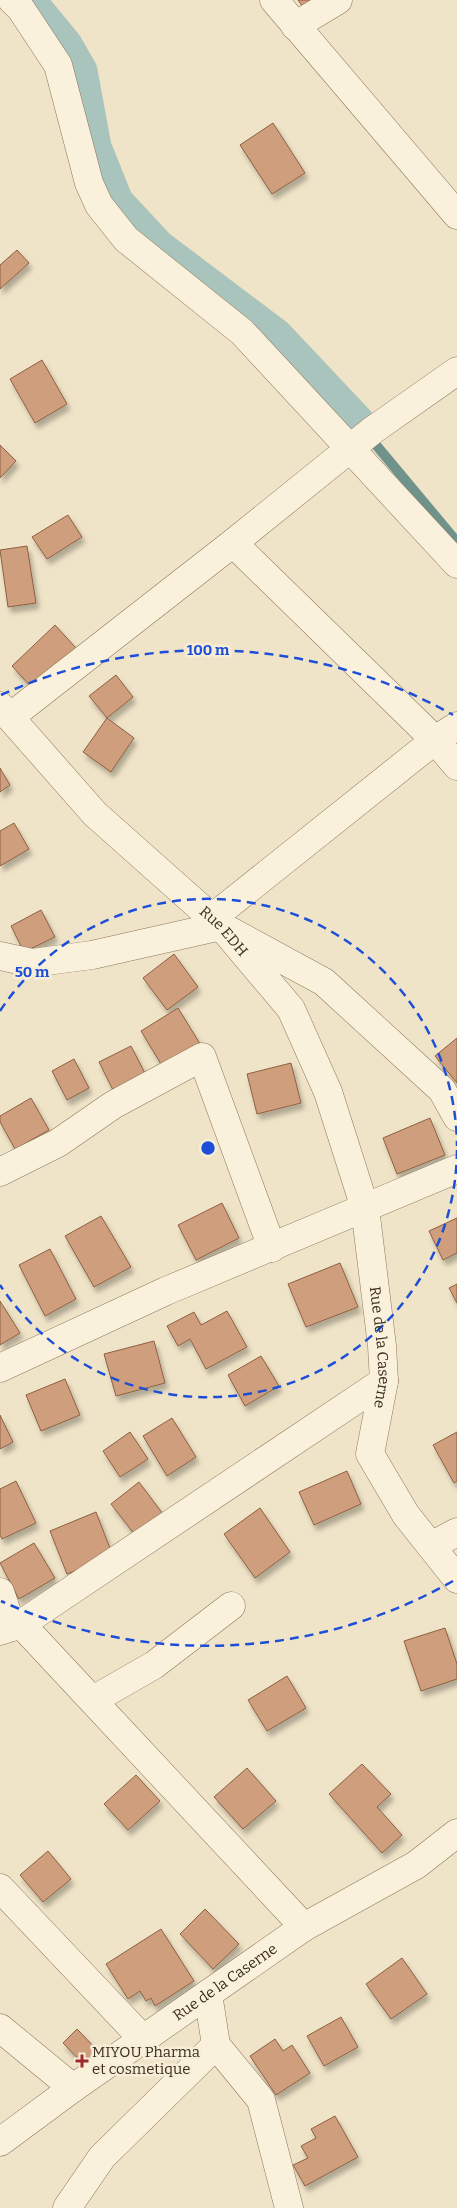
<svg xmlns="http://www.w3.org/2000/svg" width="457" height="2208" viewBox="0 0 457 2208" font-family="Bitter,serif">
<defs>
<filter id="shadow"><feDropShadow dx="3" dy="5.5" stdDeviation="2.5" flood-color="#0004"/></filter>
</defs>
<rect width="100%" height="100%" fill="#f0e4c8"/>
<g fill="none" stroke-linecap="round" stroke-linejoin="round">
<!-- stream -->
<polyline stroke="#6f938a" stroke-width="10" points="376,445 457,542"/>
<!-- canal -->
<polyline stroke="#a9c4bc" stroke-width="35" points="28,0 65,45 80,71 94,147 116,202 158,247 276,336 357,422"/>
</g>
<!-- building -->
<g fill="#cf9f7d" stroke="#8d5f41" filter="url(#shadow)">
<polygon points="298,0 318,0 305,10"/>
<polygon points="273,123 305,173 272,194 240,145"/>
<polygon points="17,250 29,263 0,289 0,265"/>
<polygon points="42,360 67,404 35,423 10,379"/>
<polygon points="0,445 16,461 0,478"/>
<polygon points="68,515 82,537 47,559 32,537"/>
<polygon points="27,546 36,603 8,607 0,550"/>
<polygon points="55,625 76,648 33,689 12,666"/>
<polygon points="116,675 133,697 107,718 89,696"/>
<polygon points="107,718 134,738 111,772 83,752"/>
<polygon points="0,768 10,785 0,792"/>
<polygon points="14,823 29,849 0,866 0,831"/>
<polygon points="41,910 55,937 24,952 11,926"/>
<polygon points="174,954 198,987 167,1010 143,978"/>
<polygon points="178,1008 202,1047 164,1069 141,1031"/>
<polygon points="457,1038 457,1083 435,1056"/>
<polygon points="131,1046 148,1079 116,1096 99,1062"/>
<polygon points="74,1059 89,1088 67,1100 52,1071"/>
<polygon points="291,1063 301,1103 257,1114 247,1074"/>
<polygon points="31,1098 49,1130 15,1149 0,1122 0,1116"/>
<polygon points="430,1118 445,1155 397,1174 383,1138"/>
<polygon points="222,1203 239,1238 196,1260 178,1225"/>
<polygon points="101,1216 131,1267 94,1287 65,1236"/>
<polygon points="457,1218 457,1253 443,1260 429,1231"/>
<polygon points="50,1249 76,1299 45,1316 19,1265"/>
<polygon points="340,1263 358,1307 306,1327 288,1284"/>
<polygon points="457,1284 457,1303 449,1288"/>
<polygon points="0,1301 20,1333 0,1345"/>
<polygon points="227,1311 247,1347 206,1369 190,1339 178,1346 167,1326 194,1312 201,1325"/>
<polygon points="154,1341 165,1383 116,1396 104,1354"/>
<polygon points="261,1356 279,1386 245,1406 228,1375"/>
<polygon points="65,1379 80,1415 41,1431 26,1395"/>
<polygon points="0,1415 13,1442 0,1449"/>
<polygon points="172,1418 196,1457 167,1476 143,1436"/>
<polygon points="130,1432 148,1459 120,1477 103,1451"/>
<polygon points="457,1432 457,1481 454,1483 433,1445"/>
<polygon points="347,1471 361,1504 314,1525 299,1492"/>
<polygon points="16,1481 36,1523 2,1539 0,1535 0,1489"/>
<polygon points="139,1482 163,1514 135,1535 111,1504"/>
<polygon points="260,1508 290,1552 255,1578 224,1534"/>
<polygon points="96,1512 113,1556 67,1574 50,1531"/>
<polygon points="34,1543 55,1578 19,1599 0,1563"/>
<polygon points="445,1628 457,1664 457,1679 421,1691 404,1641"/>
<polygon points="287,1676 306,1708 267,1731 248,1700"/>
<polygon points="362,1764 391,1794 377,1807 402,1835 382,1853 329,1794"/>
<polygon points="247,1768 276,1801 243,1829 214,1797"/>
<polygon points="136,1775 160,1801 128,1830 104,1804"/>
<polygon points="48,1851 71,1879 43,1902 20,1875"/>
<polygon points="205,1909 239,1944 213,1969 180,1934"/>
<polygon points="161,1929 194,1981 155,2006 151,1998 146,2001 140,1991 128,1999 106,1964"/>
<polygon points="402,1958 427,1994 391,2019 366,1984"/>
<polygon points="341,2017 358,2047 324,2066 307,2036"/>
<polygon points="77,2029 100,2053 86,2067 63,2043"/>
<polygon points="275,2039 283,2051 292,2045 310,2073 276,2095 250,2056"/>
<polygon points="335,2116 358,2157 305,2186 293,2165 308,2158 301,2146 316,2138 311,2129"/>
</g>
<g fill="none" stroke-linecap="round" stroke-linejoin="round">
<defs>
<g id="minor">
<polyline points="12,0 21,9 58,65 89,183 99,205 126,239 242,332 457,564"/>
<polyline points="274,0 457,215"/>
<polyline points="295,26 338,0"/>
<polyline points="233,543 435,740 457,766"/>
<path id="s1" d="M0 706 95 814 221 926 291 1009 328 1092 365 1208 382 1346 384 1381 370 1454 406 1515 457 1579"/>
<polyline points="10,717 233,543 373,430 457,371"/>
<polyline points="212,918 435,740 457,726"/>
<polyline points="0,956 32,963 92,955 221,926 324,982 442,1090 457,1117"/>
<polyline points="0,1172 58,1143 113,1105 202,1057 272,1248"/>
<polyline points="0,1368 166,1291 457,1169"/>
<polyline points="431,1546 457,1532"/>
<polyline points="0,1592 12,1627"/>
<polyline points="21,1624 304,1927"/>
<polyline points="0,1631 21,1624 384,1381"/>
<polyline points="93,1700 154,1665 231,1606"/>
<polyline points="0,1888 143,2039"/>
<polyline points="0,2028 73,2088"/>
<polyline points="216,2045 261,2100 289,2208"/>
<path id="s2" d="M0 2142 73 2088 304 1927 416 1865 457 1833"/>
<polyline points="67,2208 102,2157 216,2045 208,1994"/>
</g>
</defs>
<!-- minor casing -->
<use href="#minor" stroke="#8d765c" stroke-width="29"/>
<!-- minor -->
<use href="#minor" stroke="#faf1dc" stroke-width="28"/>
</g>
<!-- distance rings -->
<g fill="none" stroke="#1d4ed8" stroke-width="2.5" stroke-dasharray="9 6">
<path d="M457 1150A249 249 0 0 1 0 1285M0 1011A249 249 0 0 1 457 1146"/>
<path d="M453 1581A498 498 0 0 1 1 1601M1 695A498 498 0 0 1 453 715"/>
</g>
<!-- markers -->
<path fill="#9e2a2b" stroke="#f7eed8" stroke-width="2" d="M79.5 2053.5h5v5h5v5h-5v5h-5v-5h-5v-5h5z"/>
<g text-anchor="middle" stroke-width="5" stroke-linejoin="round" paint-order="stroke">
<!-- street labels -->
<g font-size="15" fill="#3d2e20" stroke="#f7eed8">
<text dy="5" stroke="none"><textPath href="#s1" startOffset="318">Rue EDH</textPath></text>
<text dy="5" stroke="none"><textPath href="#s1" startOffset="774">Rue de la Caserne</textPath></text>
<text dy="5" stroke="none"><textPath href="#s2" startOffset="276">Rue de la Caserne</textPath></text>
</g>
<!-- poi labels -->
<g font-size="15" fill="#3d2e20" stroke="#f7eed8" text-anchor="start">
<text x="92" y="2057">MIYOU Pharma<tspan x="92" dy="17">et cosmetique</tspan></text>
</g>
</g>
<circle cx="208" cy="1148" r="8" fill="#1d4ed8" stroke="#f7eed8" stroke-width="2.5"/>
<g font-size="15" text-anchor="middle" font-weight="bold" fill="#1d4ed8" stroke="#f7eed8" stroke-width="5" stroke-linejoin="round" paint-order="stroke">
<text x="208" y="655">100 m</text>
<text x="32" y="977">50 m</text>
</g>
</svg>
